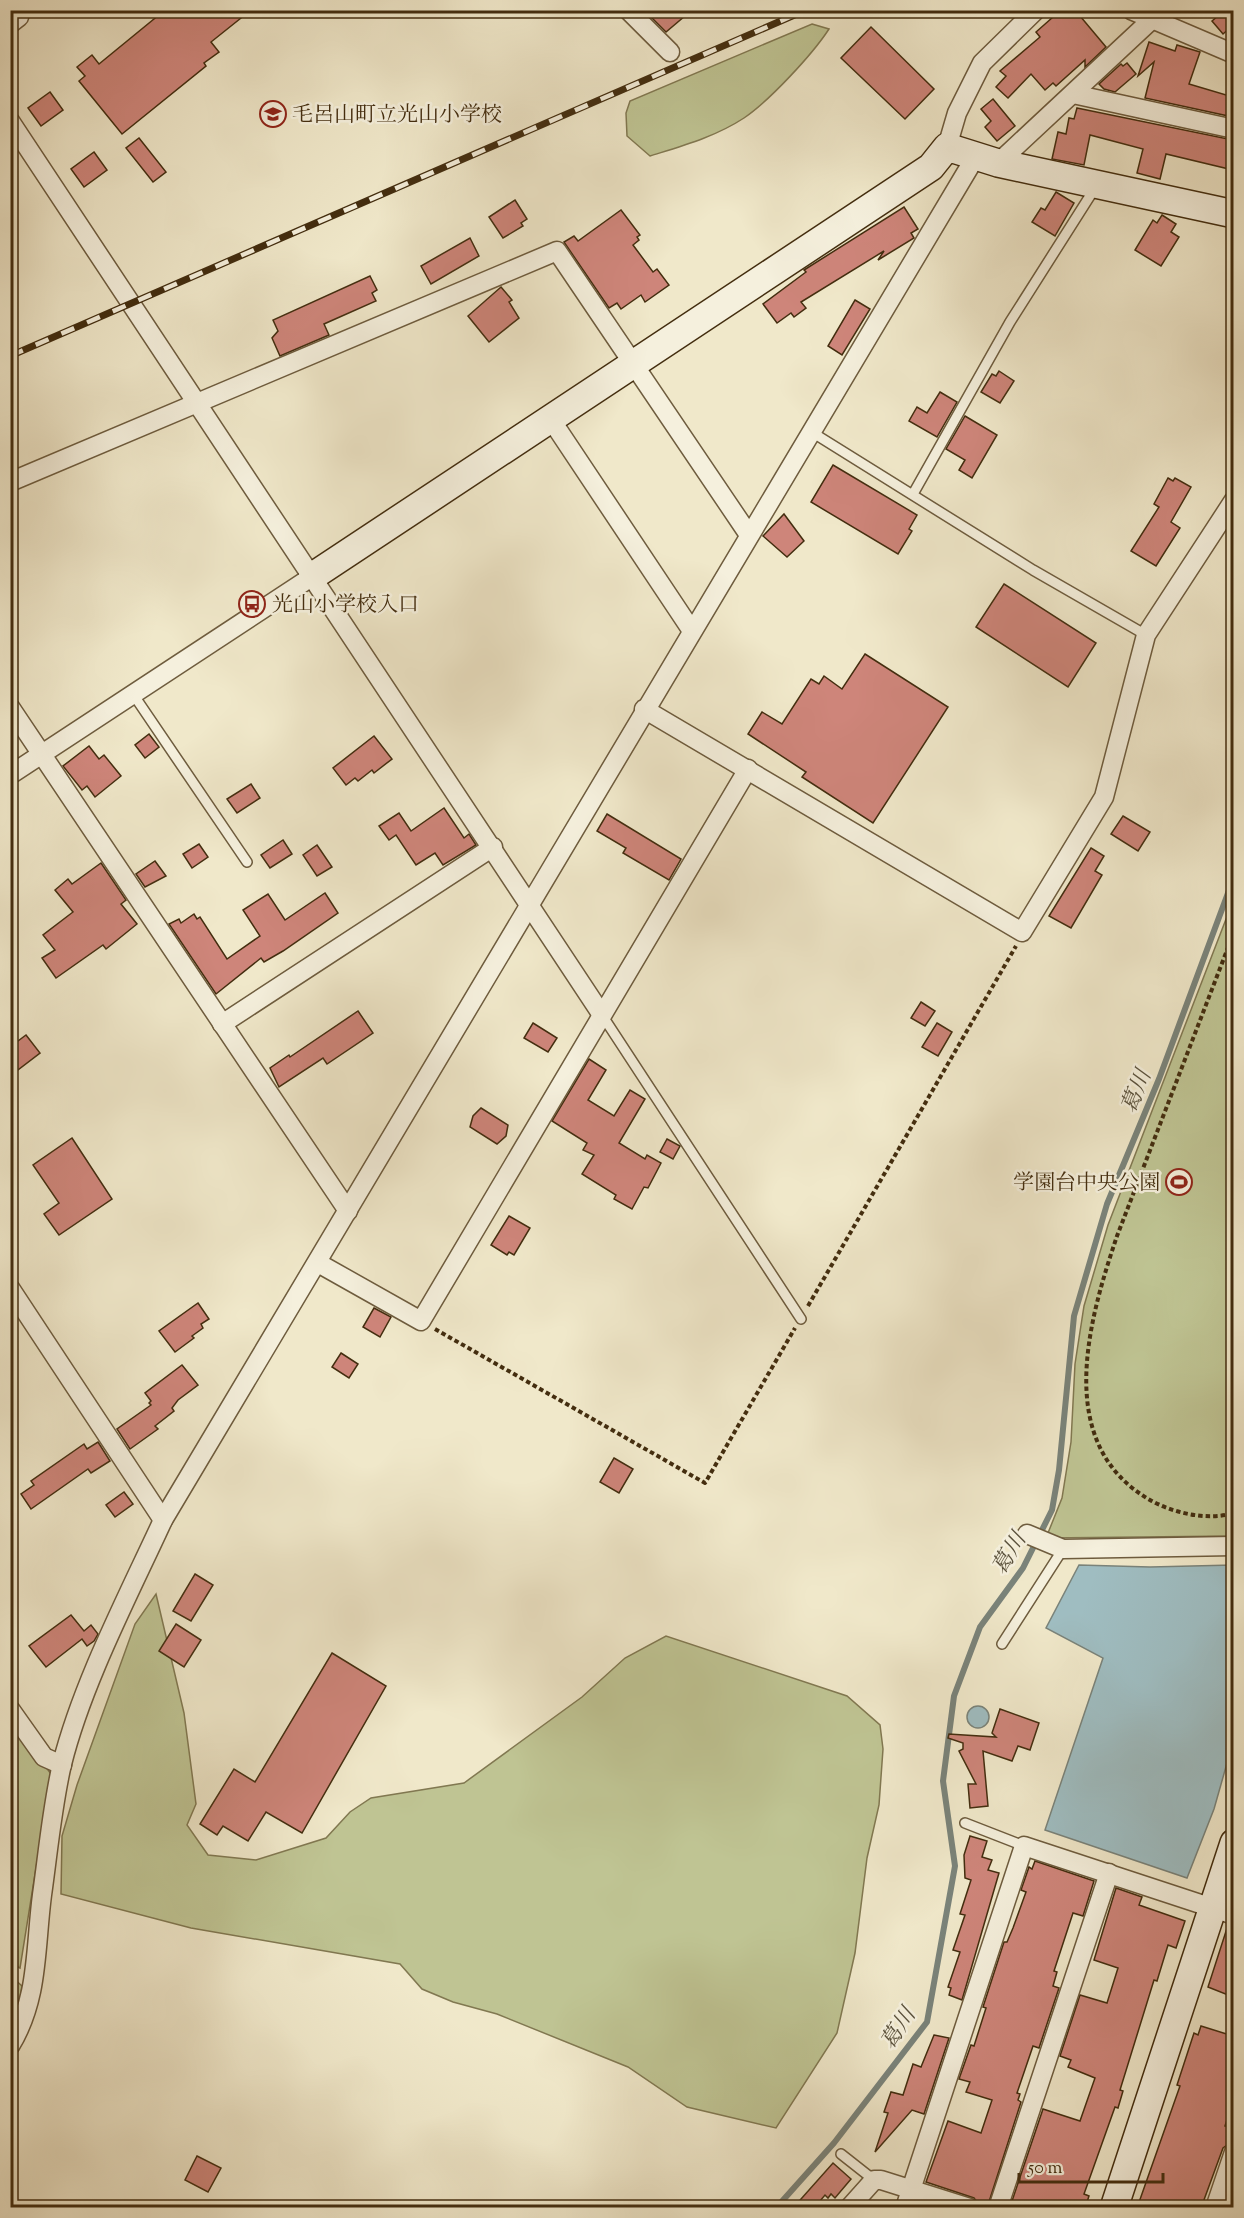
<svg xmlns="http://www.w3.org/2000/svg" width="1244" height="2218" viewBox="0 0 1244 2218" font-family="'Sorts Mill Goudy','Noto Serif JP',serif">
<rect width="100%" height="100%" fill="#f0e8ca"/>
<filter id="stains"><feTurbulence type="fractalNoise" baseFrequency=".00333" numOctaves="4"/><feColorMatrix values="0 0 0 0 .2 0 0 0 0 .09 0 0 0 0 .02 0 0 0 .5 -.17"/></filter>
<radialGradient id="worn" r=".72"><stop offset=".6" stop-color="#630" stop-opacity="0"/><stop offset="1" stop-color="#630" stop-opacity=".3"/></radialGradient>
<!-- green -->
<g fill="#bfc493" stroke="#817851" stroke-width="1.5">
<path d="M812 24 829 29C812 55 769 101 744 118 715 137 682 146 650 156L627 136 626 113 630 101Z"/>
<polygon points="1233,901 1233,1536 1046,1538 1062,1498 1071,1442 1075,1364 1084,1306 1108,1225"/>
<polygon points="156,1594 184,1713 196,1804 187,1825 208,1855 256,1860 326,1838 350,1812 371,1798 464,1783 582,1697 625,1658 666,1636 847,1696 880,1725 883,1749 879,1805 867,1858 855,1953 837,2033 776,2128 687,2107 628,2067 497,2014 453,2002 422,1989 400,1964 191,1928 61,1894 62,1836 77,1785 135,1624"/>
<polygon points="10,1718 51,1774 20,1968 10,1963"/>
<polygon points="11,1976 22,1986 11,2054"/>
</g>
<!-- water -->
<g fill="#9fbdc1" stroke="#7a837a" stroke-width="1.5">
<polygon points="1079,1565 1150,1567 1233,1565 1233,1742 1214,1809 1187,1878 1045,1830 1103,1658 1046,1628"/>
<circle cx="978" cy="1717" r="11"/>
</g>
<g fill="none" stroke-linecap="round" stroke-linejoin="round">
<!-- stream -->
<polyline stroke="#7a837a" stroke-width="6" points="776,2208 834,2143 927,2022 955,1866 943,1781 954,1696 980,1627 1023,1568 1052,1510 1059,1470 1074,1316 1107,1204 1159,1079 1234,877"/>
</g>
<!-- building -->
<g fill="#ce857a" stroke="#432d0f" stroke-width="1.5">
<polygon points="165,10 251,10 211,42 219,52 204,63 206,66 122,134 79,81 85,76 77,67 92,55 99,64"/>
<polygon points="644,10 692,10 666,32"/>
<polygon points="1061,10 1075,10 1106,47 1085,67 1085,60 1056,86 1053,83 1045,90 1031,74 1008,98 996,87 1006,76 1000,71 1040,37 1036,32"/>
<polygon points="1225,10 1233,10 1233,25 1223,34 1212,21"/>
<polygon points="871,27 934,89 905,119 841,58"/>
<polygon points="1149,42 1175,51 1177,45 1200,52 1189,84 1233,97 1233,117 1145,98 1154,62 1138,76"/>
<polygon points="1127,63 1136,74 1115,92 1104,89 1099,84 1121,64 1123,66"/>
<polygon points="50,92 63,110 41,126 28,108"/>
<polygon points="993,99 1015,126 997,141 985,127 991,121 981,109"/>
<polygon points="1077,108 1233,140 1233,170 1166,154 1160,179 1137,173 1143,149 1090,135 1084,165 1052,159 1058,132 1066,134 1069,118 1074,119"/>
<polygon points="139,138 166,172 153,182 126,148"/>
<polygon points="94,152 107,170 84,187 71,169"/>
<polygon points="1056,192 1074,203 1055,236 1032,222 1041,208 1045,210"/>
<polygon points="515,200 527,219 521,223 523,226 503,238 489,217"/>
<polygon points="904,207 918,229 911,233 914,238 878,260 884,251 801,302 806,308 794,317 791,313 777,323 763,304 806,272 804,270"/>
<polygon points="621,210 640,235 637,237 639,240 633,245 653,272 657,269 669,285 645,302 641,295 621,309 617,303 609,308 564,242 574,236 578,241"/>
<polygon points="1162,215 1176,224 1171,232 1179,237 1161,266 1135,250 1153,220 1157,223"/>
<polygon points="470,238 479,256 431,284 421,266"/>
<polygon points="370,276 377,290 372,293 376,301 324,324 329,335 280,356 272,338 278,331 273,320"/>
<polygon points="501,287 512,300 509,302 519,318 489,342 468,316"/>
<polygon points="855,300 870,309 842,355 828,346"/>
<polygon points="999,371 1014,381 1000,403 981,392 992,374 996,376"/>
<polygon points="940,392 957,402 937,437 909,421 917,407 927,413"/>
<polygon points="965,416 997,435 972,478 959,470 965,460 946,449"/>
<polygon points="833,465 917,515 909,529 912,531 898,554 811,502"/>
<polygon points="1168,478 1173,481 1175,478 1191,487 1171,522 1180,528 1156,566 1131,551 1159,507 1154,504"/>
<polygon points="784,514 804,541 787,557 763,536"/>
<polygon points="1004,584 1096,643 1068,687 976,627"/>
<polygon points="865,654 948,707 873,823 802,777 806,772 748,734 762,712 782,724 811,679 819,684 824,676 842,689"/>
<polygon points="149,734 159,747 145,758 135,745"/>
<polygon points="374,736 392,759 374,773 372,770 358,781 355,778 346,785 333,768"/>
<polygon points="89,746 99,759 104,755 121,776 95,797 87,786 82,790 63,766"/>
<polygon points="251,784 260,798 237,813 227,799"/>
<polygon points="444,808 464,838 469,834 476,845 443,865 435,853 416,865 396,835 389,840 379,826 399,813 411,831"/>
<polygon points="607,814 681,859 669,880 623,853 626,848 597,831"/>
<polygon points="1123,816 1150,832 1138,851 1111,834"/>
<polygon points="283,840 292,854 270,868 261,855"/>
<polygon points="199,844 208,857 192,868 183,854"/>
<polygon points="317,845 332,867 317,876 303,855"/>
<polygon points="1091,848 1104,856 1095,871 1102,875 1071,928 1049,916"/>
<polygon points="155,861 166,876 145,887 136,874"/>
<polygon points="101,863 126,900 121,904 137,924 106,949 103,945 56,978 42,958 55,950 43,935 73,912 55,890 68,879 72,884"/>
<polygon points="325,893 338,913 283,951 264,962 261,958 216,994 169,924 179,919 181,923 194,914 197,919 200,917 227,959 260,936 243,910 268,894 285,920"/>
<polygon points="921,1002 935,1011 925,1026 911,1018"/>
<polygon points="358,1011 373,1033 327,1064 323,1058 279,1087 270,1068 289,1055 290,1057"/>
<polygon points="533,1023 557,1038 548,1052 524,1038"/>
<polygon points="937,1023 952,1032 938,1056 922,1047"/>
<polygon points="26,1035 40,1053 10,1076 10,1047"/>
<polygon points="589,1059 606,1070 588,1100 614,1116 630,1090 645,1099 619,1143 645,1159 647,1155 661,1163 648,1188 644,1187 632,1209 614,1199 616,1195 582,1174 594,1155 583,1150 587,1143 552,1121"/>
<polygon points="481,1108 508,1125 506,1136 497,1144 470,1127 473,1116"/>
<polygon points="72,1138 112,1199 59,1235 44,1214 59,1203 33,1165"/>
<polygon points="667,1139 680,1146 673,1159 660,1152"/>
<polygon points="509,1216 530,1228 514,1255 509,1252 507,1255 491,1245"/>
<polygon points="198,1303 209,1319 201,1324 203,1328 192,1336 194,1338 175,1352 159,1331"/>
<polygon points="374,1308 391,1317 380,1337 363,1327"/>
<polygon points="341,1353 358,1364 349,1378 332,1367"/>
<polygon points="182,1365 198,1385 178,1400 172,1408 174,1411 155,1426 158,1429 130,1449 117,1429 151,1405 149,1403 151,1401 145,1393"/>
<polygon points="98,1442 110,1461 91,1473 88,1469 31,1509 21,1494 34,1485 31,1481 84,1444 87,1449"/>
<polygon points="614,1458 633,1469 619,1493 600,1482"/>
<polygon points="124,1492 133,1504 115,1517 106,1505"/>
<polygon points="195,1574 213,1585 191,1621 173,1611"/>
<polygon points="71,1615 84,1631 91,1625 98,1634 94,1641 87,1646 82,1639 46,1667 29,1646"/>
<polygon points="176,1624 201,1640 184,1667 159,1651"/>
<polygon points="332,1653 386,1686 302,1833 266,1812 248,1841 223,1826 217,1835 200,1824 234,1769 255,1782"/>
<polygon points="1000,1709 1039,1723 1030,1750 1018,1746 1012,1761 983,1751 988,1806 970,1808 968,1784 976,1784 959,1751 963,1749 963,1743 948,1738 949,1734 996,1737 992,1733"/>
<polygon points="970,1836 987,1841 982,1857 992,1860 988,1870 999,1873 962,2000 949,1995 951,1988 948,1987 960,1952 953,1950 965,1915 960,1914 971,1880 965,1878 964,1855"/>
<polygon points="1035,1861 1094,1881 1083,1916 1073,1913 1054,1971 1057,1972 1053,1986 1059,1988 1039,2048 1033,2046 1017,2093 1020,2094 1018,2100 1021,2102 987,2208 981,2208 974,2198 926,2182 948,2121 981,2133 992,2100 966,2092 970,2082 959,2079 971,2045 974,2046 986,2008 983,2007 1004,1942 1007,1942 1013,1928 1026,1892 1021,1890 1029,1867 1032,1869"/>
<polygon points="1116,1888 1142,1897 1139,1905 1185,1921 1176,1948 1168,1945 1157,1981 1154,1980 1120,2090 1123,2091 1118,2108 1115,2107 1084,2194 1089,2196 1085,2208 1010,2207 1043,2109 1080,2121 1095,2078 1068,2067 1071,2060 1060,2056 1080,1995 1107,2003 1118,1968 1094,1960"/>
<polygon points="1228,1925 1233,1926 1233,1997 1208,1987"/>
<polygon points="1201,2026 1233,2036 1233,2101 1225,2126 1233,2128 1233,2141 1223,2148 1201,2208 1137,2208 1180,2086 1177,2085 1194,2033 1198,2035"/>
<polygon points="934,2035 949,2038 924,2114 912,2110 875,2152 888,2113 884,2112 891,2092 903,2095 913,2064 921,2067"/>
<polygon points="197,2156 221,2168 208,2192 185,2180"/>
<polygon points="833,2163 851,2179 835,2198 831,2194 828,2198 825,2195 814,2208 793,2208"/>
</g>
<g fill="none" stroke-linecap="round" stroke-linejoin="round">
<defs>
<g id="lane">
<polyline points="810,431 1033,570 1146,635"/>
<polyline points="913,494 1010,322 1095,188"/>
<polyline points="133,694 247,862"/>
<polyline points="602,1015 801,1319"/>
<polyline points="1002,1644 1063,1549"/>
<polyline points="965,1823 1024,1846"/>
<polyline points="841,2154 874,2180"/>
</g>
<g id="street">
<polyline points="628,10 670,52"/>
<polyline points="1131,10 1234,54"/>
<polyline points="10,24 19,17 15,10"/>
<polyline points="1073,94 1234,129"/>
<polyline points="10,121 602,1015"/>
<polyline points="947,147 957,113 982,63 1036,10"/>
<polyline points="998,163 1162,10"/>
<polyline points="550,418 692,631"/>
<polyline points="10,482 557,251 749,535"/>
<polyline points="10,707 348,1211"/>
<polyline points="644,709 1022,932 1104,797 1146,635 1234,500"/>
<polyline points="10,775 313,576"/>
<polyline points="222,1024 493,847"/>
<polyline points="318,1263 421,1321 748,769"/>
<polyline points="10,1288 163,1520"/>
<polyline points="1027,1534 1063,1549 1234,1546"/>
<polyline points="10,1709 44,1757 62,1765"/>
<path d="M10 2046C39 1999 35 1948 42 1895 48 1853 52 1807 62 1764 82 1684 128 1596 163 1520L976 156"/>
<polyline points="849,2208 874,2180 881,2180 970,2208"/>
<polyline points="905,2208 1024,1846 1234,1915"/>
<polyline points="998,2208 1109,1873"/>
<polyline points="1215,2208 1234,2152"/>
</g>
<g id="secondary">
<polyline points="313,576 931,167 947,147 998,163 1234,214"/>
<polyline points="1114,2208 1234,1843"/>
</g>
</defs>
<!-- lane casing -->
<use href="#lane" stroke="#6e5c3e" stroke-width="12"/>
<!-- street casing -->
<use href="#street" stroke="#6e5c3e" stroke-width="21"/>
<!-- secondary casing -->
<use href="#secondary" stroke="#432d0f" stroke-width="30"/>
<!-- path -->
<g stroke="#432d0f" stroke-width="4" stroke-dasharray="4.5 3" stroke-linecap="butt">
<path d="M1234 932 1117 1236C1088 1322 1053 1444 1150 1500 1173 1513 1207 1521 1234 1513"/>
<polyline points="808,1306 1016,946"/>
<polyline points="435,1329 705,1483 795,1328"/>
</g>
<!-- lane -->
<use href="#lane" stroke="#f5f0dd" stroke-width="9"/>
<!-- street -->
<use href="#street" stroke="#f5f0dd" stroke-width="18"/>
<!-- secondary -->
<use href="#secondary" stroke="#f5f0dd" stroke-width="27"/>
<defs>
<polyline id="rail" points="10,356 806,10"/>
</defs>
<!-- rail casing -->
<use href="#rail" stroke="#432d0f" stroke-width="7"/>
<!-- rail -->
<use href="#rail" stroke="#f5f0dd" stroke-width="4.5" stroke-dasharray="14" stroke-linecap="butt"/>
</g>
<!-- icons -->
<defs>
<symbol id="school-ring" viewBox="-11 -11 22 22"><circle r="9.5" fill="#f5f0dd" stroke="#8f2418" stroke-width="1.5"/><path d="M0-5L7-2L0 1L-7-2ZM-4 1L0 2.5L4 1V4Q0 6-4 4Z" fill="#8f2418"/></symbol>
<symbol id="bus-ring" viewBox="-11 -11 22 22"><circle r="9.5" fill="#f5f0dd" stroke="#8f2418" stroke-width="1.5"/><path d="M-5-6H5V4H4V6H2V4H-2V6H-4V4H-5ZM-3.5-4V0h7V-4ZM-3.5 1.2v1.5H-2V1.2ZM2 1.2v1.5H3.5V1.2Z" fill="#8f2418"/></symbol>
<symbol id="stadium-ring" viewBox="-11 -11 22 22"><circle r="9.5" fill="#f5f0dd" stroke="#8f2418" stroke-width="1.5"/><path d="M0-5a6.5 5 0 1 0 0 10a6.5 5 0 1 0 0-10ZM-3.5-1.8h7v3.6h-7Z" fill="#8f2418"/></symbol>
</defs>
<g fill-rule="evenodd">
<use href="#school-ring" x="258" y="99" width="30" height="30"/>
<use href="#bus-ring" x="237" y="589" width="30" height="30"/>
<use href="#stadium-ring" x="1164" y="1167" width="30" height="30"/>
</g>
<g text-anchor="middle" stroke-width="5" stroke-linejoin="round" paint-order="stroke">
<!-- poi labels -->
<g font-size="21" fill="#432d0f" stroke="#f5f0dd" text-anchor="start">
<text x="292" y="121">毛呂山町立光山小学校</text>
<text x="272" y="611">光山小学校入口</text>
<text x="1160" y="1189" text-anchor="end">学園台中央公園</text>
</g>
<!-- water labels -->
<g font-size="22" font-style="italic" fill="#5a513c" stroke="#f5f0dd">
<text transform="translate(1135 1091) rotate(-68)" y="8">葛川</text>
<text transform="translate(1008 1553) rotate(-59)" y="8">葛川</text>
<text transform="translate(897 2028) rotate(-57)" y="8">葛川</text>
</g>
</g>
<!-- margin -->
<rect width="1244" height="2218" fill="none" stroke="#f0e8ca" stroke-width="36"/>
<rect x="12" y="12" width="1220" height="2194" fill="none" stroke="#432d0f" stroke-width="3"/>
<rect x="18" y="18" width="1208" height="2182" fill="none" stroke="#432d0f" stroke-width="1.5"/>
<!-- scale -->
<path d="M1019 2173v9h144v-9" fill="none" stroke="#432d0f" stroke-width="3"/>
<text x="1028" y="2173" font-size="18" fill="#432d0f" stroke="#f5f0dd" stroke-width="4.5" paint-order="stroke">50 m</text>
<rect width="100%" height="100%" filter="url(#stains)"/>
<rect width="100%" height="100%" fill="url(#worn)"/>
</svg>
